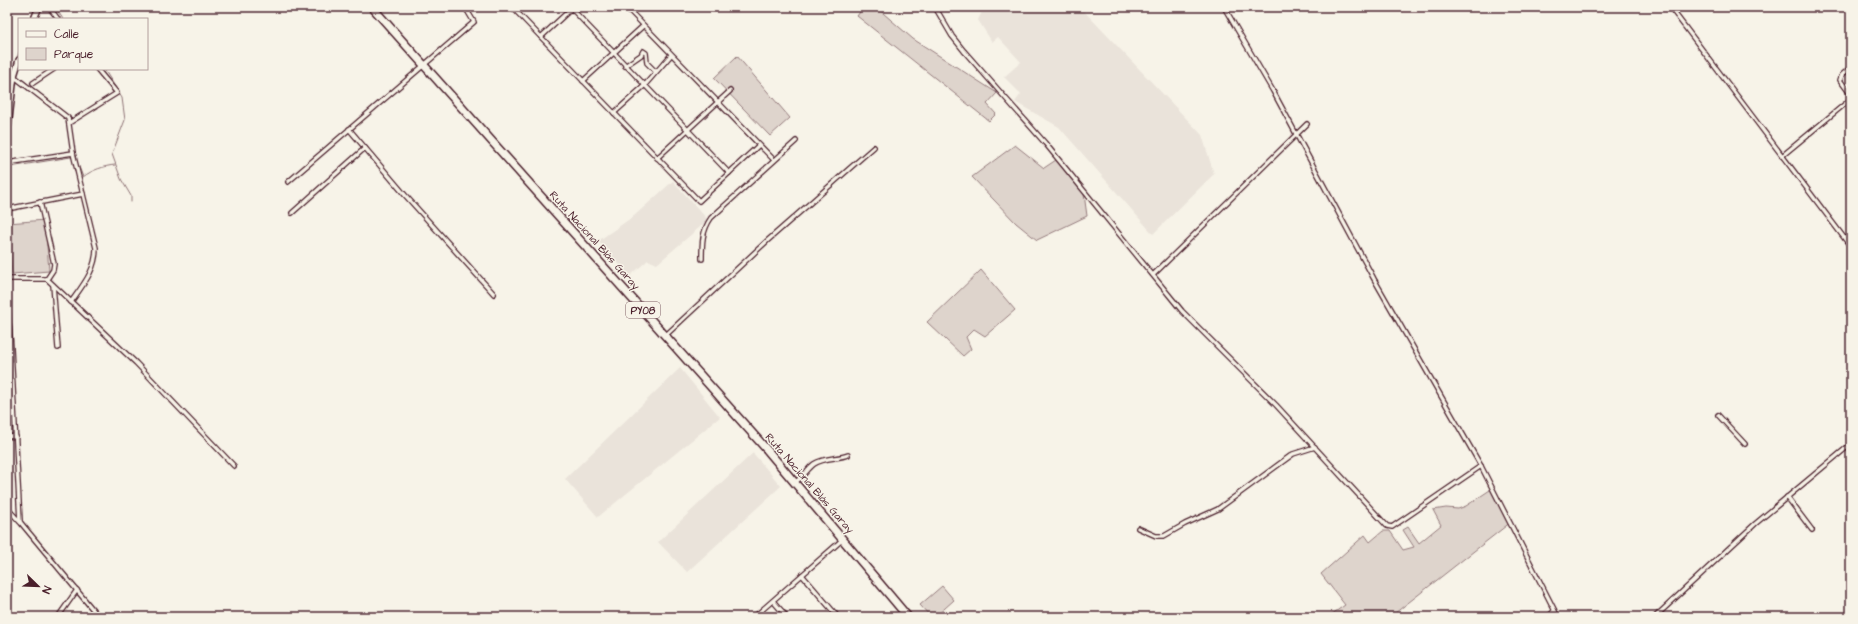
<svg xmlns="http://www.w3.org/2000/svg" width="1858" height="624" viewBox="0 0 1858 624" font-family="'Architects Daughter',sans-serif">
<rect width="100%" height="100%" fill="#f7f3e8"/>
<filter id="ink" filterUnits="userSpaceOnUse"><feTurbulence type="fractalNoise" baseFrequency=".025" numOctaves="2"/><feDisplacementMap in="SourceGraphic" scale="8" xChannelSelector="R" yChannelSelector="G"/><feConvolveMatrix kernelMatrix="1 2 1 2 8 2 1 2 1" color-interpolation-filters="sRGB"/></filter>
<g filter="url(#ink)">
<!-- built -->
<g fill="#eae3da">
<polygon points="980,7 1080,7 1202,135 1214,174 1153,234 1059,127 1015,102 1021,94 1004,77 1021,62 998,37 992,42 978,20 982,12"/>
<polygon points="673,181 708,220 657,264 648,260 630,276 598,241 634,216"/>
<polygon points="680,368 720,417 598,517 565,479"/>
<polygon points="753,453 781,486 687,572 658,542"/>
</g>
<!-- green -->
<g fill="#ded4cc" stroke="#947a7c">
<polygon points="859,7 876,7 913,39 997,93 987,104 996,114 989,121 857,16 860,12"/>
<polygon points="737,56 790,118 770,136 714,78"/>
<polygon points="1015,145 1044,168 1056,160 1084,194 1087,216 1037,240 1016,223 972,177"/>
<polygon points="45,220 49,271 12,274 8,223"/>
<polygon points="981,270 1015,310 985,336 974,329 966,337 971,349 963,356 927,322"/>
<polygon points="1493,488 1511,522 1390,617 1328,617 1345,605 1321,574 1365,535 1370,542 1383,531 1390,531 1403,550 1414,547 1403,530 1408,527 1419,543 1441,525 1433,510 1446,508 1458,509 1466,506"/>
<polygon points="942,586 954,600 935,617 931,617 920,605"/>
</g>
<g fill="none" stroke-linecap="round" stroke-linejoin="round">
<!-- stream -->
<g stroke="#8e7275" stroke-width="1">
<polyline points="55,7 63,19"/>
<polyline points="31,19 35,7"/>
<polyline points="15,64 19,52"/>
<polyline points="104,69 122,98 125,120 112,154 121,179 131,196 131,202"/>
<polyline points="18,76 72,119"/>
<path d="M77 162 83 177C92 170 104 166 115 165"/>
<polyline points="10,167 71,157"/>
</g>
<defs>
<g id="street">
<polyline points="49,7 58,19"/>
<polyline points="512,7 699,201 759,145"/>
<polyline points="570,7 729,173"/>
<polyline points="626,7 774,160"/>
<polyline points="935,7 952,36 964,51 1045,143 1182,311 1276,405 1387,526 1392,527 1481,466"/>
<polyline points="1224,7 1273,91 1374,279 1481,466 1558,617"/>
<polyline points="1670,7 1851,247"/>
<polyline points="541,37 572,8"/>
<polyline points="625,66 641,55 643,51 646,53 647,63 655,71"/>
<path d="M7 71 68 118 73 153 96 248C96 270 83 285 71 302"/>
<polyline points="583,81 643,26"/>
<polyline points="33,83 54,69"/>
<polyline points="614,113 644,86 671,55"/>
<polyline points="69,123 117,93 97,69"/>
<polyline points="349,129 405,195 494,294"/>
<polyline points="1782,156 1851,99 1851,95 1840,80 1842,75 1851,67"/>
<polyline points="657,158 730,91"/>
<polyline points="7,163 73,153"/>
<polyline points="288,182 474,22 465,7"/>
<polyline points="40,202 54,264 53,270 47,279"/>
<polyline points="7,209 83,194"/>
<polyline points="292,213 365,148"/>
<path d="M702 259C702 243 702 231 711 218L796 141"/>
<polyline points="1153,275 1307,124"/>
<polyline points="7,279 47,279 136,363 234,466"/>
<polyline points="53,285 58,348"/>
<polyline points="7,296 11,349 20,521"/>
<polyline points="666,335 767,241 874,147"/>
<polyline points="1718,415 1745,444"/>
<polyline points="7,436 16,437"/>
<path d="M795 482C803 478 807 469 814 464 824 457 838 459 848 455"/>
<polyline points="1787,497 1812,530"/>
<polyline points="7,508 21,523 99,617"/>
<polyline points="1138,528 1156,536 1164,536 1185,524 1218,509 1293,454 1315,447"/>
<polyline points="802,575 838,617"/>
<polyline points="773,601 787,617"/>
<polyline points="58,617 77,590"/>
<polyline points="754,617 842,540"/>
<polyline points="1548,617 1554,611"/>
<polyline points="1655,617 1755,524 1851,444"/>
</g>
<g id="secondary">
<polyline points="34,19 39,7"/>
<polyline points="7,136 14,76 19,60"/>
</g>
<polyline id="highway" points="372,7 768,451 908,617"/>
</defs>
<!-- street casing -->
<use href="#street" stroke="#4a1f2b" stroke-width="6"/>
<!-- secondary casing -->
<use href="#secondary" stroke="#4a1f2b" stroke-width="8"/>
<!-- highway casing -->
<use href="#highway" stroke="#4a1f2b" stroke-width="10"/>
<!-- street -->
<use href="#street" stroke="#f7f3e8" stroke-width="3.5"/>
<!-- secondary -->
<use href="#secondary" stroke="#f7f3e8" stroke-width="5"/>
<!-- highway -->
<use href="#highway" stroke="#f7f3e8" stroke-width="7"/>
</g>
</g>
<g text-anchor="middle" stroke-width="3" stroke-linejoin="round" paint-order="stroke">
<!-- shield labels -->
<rect fill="#f7f3e8" stroke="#7e5f64" stroke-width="1" x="626" y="302" width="34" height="16" rx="3"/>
<g font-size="10" font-weight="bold" fill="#4a1f2b">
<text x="643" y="314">PY08</text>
</g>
<!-- street labels -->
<g font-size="11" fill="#4a1f2b" stroke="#f7f3e8">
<text transform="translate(595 240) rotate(48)" y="4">Ruta Nacional Blás Garay</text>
<text transform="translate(810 483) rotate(49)" y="4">Ruta Nacional Blás Garay</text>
</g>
</g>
<!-- margin -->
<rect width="1858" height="624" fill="none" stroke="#f7f3e8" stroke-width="24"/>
<rect x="12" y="12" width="1834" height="600" fill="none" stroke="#4a1f2b" stroke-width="1.5" filter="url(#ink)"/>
<!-- legend -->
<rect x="18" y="18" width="130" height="52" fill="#f7f3e8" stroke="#b29e9c"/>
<rect x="26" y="31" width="20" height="6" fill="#f7f3e8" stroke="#b29e9c"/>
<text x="54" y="38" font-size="12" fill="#4a1f2b">Calle</text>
<rect x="26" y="48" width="20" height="12" fill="#ded4cc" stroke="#b29e9c"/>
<text x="54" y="58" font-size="12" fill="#4a1f2b">Parque</text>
<!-- north arrow -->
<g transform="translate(38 586) rotate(113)" stroke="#f7f3e8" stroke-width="3" paint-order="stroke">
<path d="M0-3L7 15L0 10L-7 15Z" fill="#4a1f2b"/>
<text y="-6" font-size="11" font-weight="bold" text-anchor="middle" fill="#4a1f2b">N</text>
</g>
</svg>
